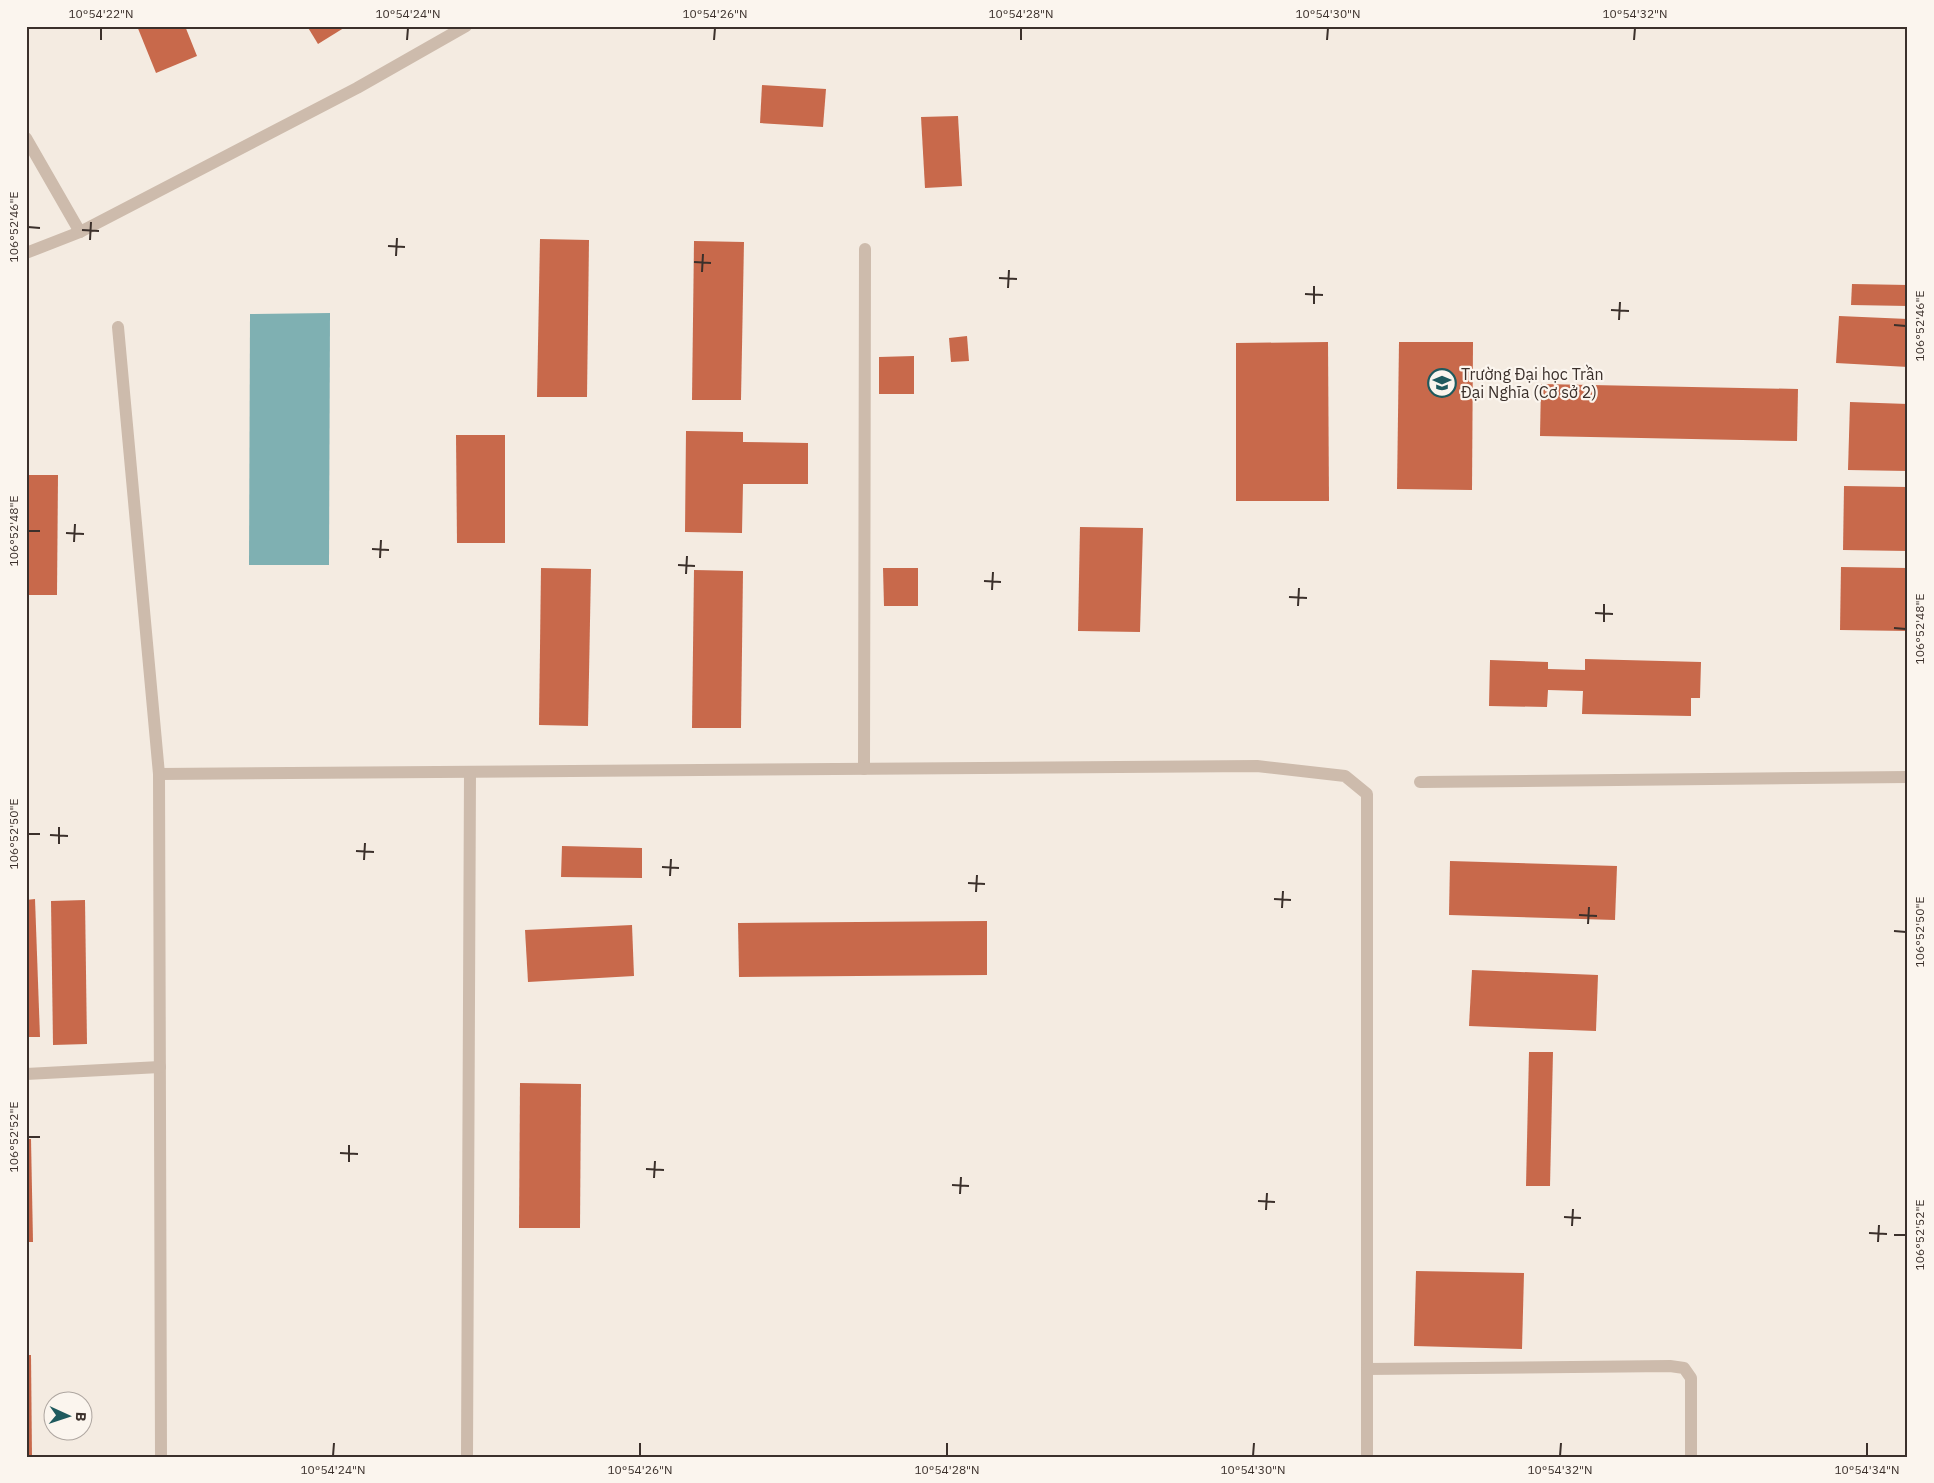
<svg xmlns="http://www.w3.org/2000/svg" width="1934" height="1483" viewBox="0 0 1934 1483" font-family="'IBM Plex Sans',sans-serif">
<rect width="100%" height="100%" fill="#f4ebe1"/>
<!-- water -->
<polygon fill="#7fb0b2" points="330,313 329,565 249,565 250,314"/>
<!-- building -->
<g fill="#c8694b">
<polygon points="137,26 185,26 197,56 156,73"/>
<polygon points="307,26 347,26 318,44"/>
<polygon points="762,85 826,89 823,127 760,123"/>
<polygon points="958,116 962,186 925,188 921,117"/>
<polygon points="540,239 589,240 587,397 537,397"/>
<polygon points="694,241 744,242 741,400 692,400"/>
<polygon points="1852,284 1908,285 1908,306 1851,305"/>
<polygon points="1839,316 1908,319 1908,367 1836,363"/>
<polygon points="967,336 969,361 951,362 949,338"/>
<polygon points="1328,342 1329,501 1236,501 1236,343"/>
<polygon points="1399,342 1473,342 1472,490 1397,489"/>
<polygon points="914,356 914,394 879,394 879,357"/>
<polygon points="1541,384 1798,389 1797,441 1540,436"/>
<polygon points="1850,402 1908,404 1908,471 1848,470"/>
<polygon points="686,431 743,432 743,442 808,443 808,484 743,484 742,533 685,532"/>
<polygon points="456,435 505,435 505,543 457,543"/>
<polygon points="26,475 58,475 57,595 26,595"/>
<polygon points="1844,486 1908,487 1908,551 1843,550"/>
<polygon points="1080,527 1143,528 1140,632 1078,631"/>
<polygon points="1841,567 1908,568 1908,631 1840,630"/>
<polygon points="541,568 591,569 588,726 539,725"/>
<polygon points="883,568 918,568 918,606 884,606"/>
<polygon points="694,570 743,571 741,728 692,728"/>
<polygon points="1585,659 1701,662 1700,698 1691,698 1691,716 1582,714 1583,691 1548,690 1547,707 1489,706 1490,660 1548,662 1548,669 1585,670"/>
<polygon points="562,846 642,848 642,878 561,877"/>
<polygon points="1450,861 1617,866 1615,920 1449,915"/>
<polygon points="35,899 40,1037 26,1037 26,900"/>
<polygon points="85,900 87,1044 53,1045 51,901"/>
<polygon points="987,921 987,975 739,977 738,923"/>
<polygon points="632,925 634,976 528,982 525,930"/>
<polygon points="1472,970 1598,975 1596,1031 1469,1026"/>
<polygon points="1529,1052 1553,1052 1550,1186 1526,1186"/>
<polygon points="520,1083 581,1084 580,1228 519,1228"/>
<polygon points="26,1139 31,1139 33,1242 26,1242"/>
<polygon points="1416,1271 1524,1273 1522,1349 1414,1346"/>
<polygon points="26,1355 31,1355 32,1457 26,1457"/>
</g>
<g fill="none" stroke-linecap="round" stroke-linejoin="round">
<!-- minor -->
<g stroke="#cdbbac" stroke-width="12">
<polyline points="26,138 80,232"/>
<polyline points="26,253 80,232 357,88 466,26"/>
<polyline points="118,327 159,774 161,1457"/>
<polyline points="864,769 865,249"/>
<polyline points="159,774 1257,766 1345,776 1367,794 1367,1457"/>
<polyline points="1420,782 1908,777"/>
<polyline points="26,1074 160,1067"/>
<polyline points="1367,1369 1670,1366 1684,1368 1691,1378 1691,1457"/>
<polyline points="467,1457 470,772"/>
</g>
</g>
<!-- ticks -->
<path fill="none" stroke="#3b302b" stroke-width="2" d="M101 40V28M407 40 408 28M714 40 715 28M1021 40V28M1327 40 1328 28M1634 40 1635 28M28 227 40 228M82 230 99 231M90 240 91 222M388 246 405 247M396 256 397 238M694 262 711 263M702 272 703 254M999 278 1017 279M1008 288 1009 270M1305 294 1323 295M1314 304V286M1611 310 1629 311M1619 320 1620 302M1894 325 1906 326M28 531H40M66 533 84 534M74 542 75 524M372 549 389 550M380 558 381 540M678 565 695 566M686 574 687 556M984 581 1001 582M992 590 993 572M1289 597 1307 598M1298 606 1299 588M1595 613 1613 614M1604 622V604M1894 628 1906 629M28 834H40M50 835 68 836M59 844V827M356 851 374 852M364 860 365 843M662 867 679 868M670 876 671 859M968 883 985 884M976 892 977 875M1274 899 1291 900M1282 908 1283 891M1579 915 1597 916M1588 924 1589 907M1894 931 1906 932M28 1137H40M340 1153 358 1154M349 1162V1145M646 1169 664 1170M654 1178 655 1161M952 1185 969 1186M960 1194 961 1177M1258 1201 1275 1202M1266 1210 1267 1193M1564 1217 1581 1218M1572 1226 1573 1209M1869 1233 1887 1234M1894 1235H1906M1878 1242 1879 1225M333 1456 334 1443M640 1456V1443M947 1456V1443M1253 1456 1254 1443M1560 1456 1561 1443M1867 1456V1443"/>
<!-- icons -->
<defs>
<symbol id="school-ring" viewBox="-11 -11 22 22"><circle r="9.5" fill="#fbf5ee" stroke="#1f5a5e" stroke-width="1.5"/><path d="M0-5L7-2L0 1L-7-2ZM-4 1L0 2.5L4 1V4Q0 6-4 4Z" fill="#1f5a5e"/></symbol>
</defs>
<g fill-rule="evenodd">
<use href="#school-ring" x="1426" y="367" width="32" height="32"/>
</g>
<g text-anchor="middle" stroke-width="4.5" stroke-linejoin="round" paint-order="stroke">
<!-- poi labels -->
<g font-size="16" fill="#3b302b" stroke="#fbf5ee" text-anchor="start">
<text x="1461" y="380">Trường Đại học Trần<tspan x="1461" dy="18">Đại Nghĩa (Cơ sở 2)</tspan></text>
</g>
</g>
<!-- border -->
<rect width="1934" height="1483" fill="none" stroke="#fbf5ee" stroke-width="55"/>
<!-- north arrow -->
<g transform="translate(68 1416) rotate(93)"><circle r="24" fill="#fbf5ee" stroke="#aea6a0"/>
<path d="M0-4L9 19L0 12L-9 19Z" fill="#1f5a5e"/>
<text y="-8" font-size="14" font-weight="bold" text-anchor="middle" fill="#3b302b">B</text>
</g>
<rect x="28" y="28" width="1878" height="1428" fill="none" stroke="#3b302b" stroke-width="2"/>
<g font-size="12" text-anchor="middle" fill="#3b302b">
<text x="101" y="18">10°54'22"N</text>
<text x="408" y="18">10°54'24"N</text>
<text x="715" y="18">10°54'26"N</text>
<text x="1021" y="18">10°54'28"N</text>
<text x="1328" y="18">10°54'30"N</text>
<text x="1635" y="18">10°54'32"N</text>
<text transform="translate(14 227) rotate(-90)" y="4">106°52'46"E</text>
<text transform="translate(1920 326) rotate(-90)" y="4">106°52'46"E</text>
<text transform="translate(14 531) rotate(-90)" y="4">106°52'48"E</text>
<text transform="translate(1920 629) rotate(-90)" y="4">106°52'48"E</text>
<text transform="translate(14 834) rotate(-90)" y="4">106°52'50"E</text>
<text transform="translate(1920 932) rotate(-90)" y="4">106°52'50"E</text>
<text transform="translate(14 1137) rotate(-90)" y="4">106°52'52"E</text>
<text transform="translate(1920 1235) rotate(-90)" y="4">106°52'52"E</text>
<text x="333" y="1474">10°54'24"N</text>
<text x="640" y="1474">10°54'26"N</text>
<text x="947" y="1474">10°54'28"N</text>
<text x="1253" y="1474">10°54'30"N</text>
<text x="1560" y="1474">10°54'32"N</text>
<text x="1867" y="1474">10°54'34"N</text>
</g>
</svg>
